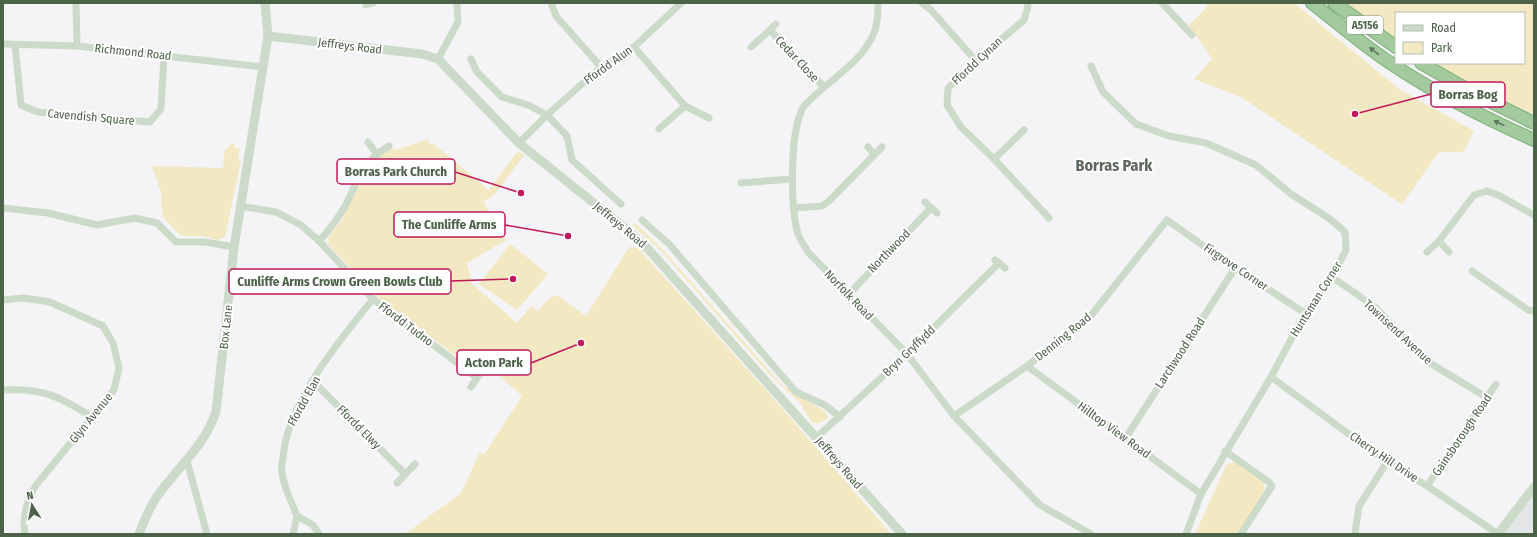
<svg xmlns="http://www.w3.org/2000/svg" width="1537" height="537" viewBox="0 0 1537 537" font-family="'Fira Sans Condensed',sans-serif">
<rect width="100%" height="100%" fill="#f4f3f5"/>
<!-- education -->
<polygon fill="#e4e5e6" points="1534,493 1534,534 1501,534"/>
<!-- green -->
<g fill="#f2e8c1">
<polygon points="1205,3 1294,3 1399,89 1474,131 1463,152 1439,152 1402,204 1241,97 1194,79 1212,59 1189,25 1208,6"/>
<polygon points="1340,3 1534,3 1534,114 1480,90 1431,63 1524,63 1524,13 1396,13 1396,42"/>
<polygon points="429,139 429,144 434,144 489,190 518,151 524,155 495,194 483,202 506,240 467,263 472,284 517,323 531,306 538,311 546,301 554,295 560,297 586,316 628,249 633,247 638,248 774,399 891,534 405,534 461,493 480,452 484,455 522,396 484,362 476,371 376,296 328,244 329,236 342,220 361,178 378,157 390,147 395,150"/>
<polygon points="231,144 235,144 234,148 240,149 238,159 241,160 225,237 217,240 202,236 182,236 177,232 163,217 161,206 162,196 152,166 223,168 225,150"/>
<polygon points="635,223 663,250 780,383 795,394 825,411 828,418 820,423 812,423 800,403 770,375 662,252 633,226"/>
<polygon points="510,244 548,274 517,310 479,284"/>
<polygon points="1236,462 1264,483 1265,492 1237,534 1195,534 1226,466 1227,464"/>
</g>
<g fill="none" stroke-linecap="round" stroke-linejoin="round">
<defs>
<g id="trunk">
<path d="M1312 3C1338 23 1364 46 1392 64 1436 94 1485 118 1534 140"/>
<polyline points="1334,3 1396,47"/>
<polyline points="1421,63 1477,95 1534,123"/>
</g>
</defs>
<!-- trunk casing -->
<use href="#trunk" stroke="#78af74" stroke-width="14"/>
<!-- minor -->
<g stroke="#ccdac9" stroke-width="7">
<polyline points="76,3 77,46"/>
<polyline points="551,3 556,16 601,67"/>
<path d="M878 3C878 13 878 24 874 33 862 63 826 82 805 105 789 124 790 210 798 234 800 240 805 246 808 252L907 354 954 416 1040 505 1091 534"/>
<polyline points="922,3 931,10 976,61"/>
<polyline points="1027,3 1028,7 1024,20 976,61 948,88 947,105 961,127 994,159 1049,218"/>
<polyline points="1162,3 1192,35"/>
<polyline points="366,5 373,3"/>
<polyline points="770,30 776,24"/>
<polyline points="3,44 77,46 263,67"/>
<polyline points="15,45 21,105 38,112 150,122 161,109 164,55"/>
<polyline points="634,47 685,106 709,118"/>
<polyline points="751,47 770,30 824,87"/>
<polyline points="438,59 458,22 457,3"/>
<polyline points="471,59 477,72 502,97 528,105 547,115 567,136 572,160 621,204"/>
<polyline points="1091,66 1103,92 1136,124 1169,136 1206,143 1256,165 1291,194 1330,219 1345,232 1346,250 1332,277 1305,313 1271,377 1201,494 1186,534"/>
<polyline points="659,129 685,106"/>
<polyline points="368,142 376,153"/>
<polyline points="519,143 547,115 601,67 634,47 681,3"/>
<polyline points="868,147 874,154"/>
<polyline points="994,159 1024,130"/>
<polyline points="741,183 792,179"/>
<polyline points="925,202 937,213"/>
<polyline points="240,206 276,212 301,225 319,241 373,299 477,378 485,368"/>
<polyline points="3,208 48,213 97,225 135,218 157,223 176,242 205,242 234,247"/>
<polyline points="795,208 822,206 829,201 882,147"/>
<polyline points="642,220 669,244 796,392 825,405 840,417"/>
<path d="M319 241C329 230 338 219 345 206 361 177 357 166 389 146"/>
<polyline points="1439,241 1449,252"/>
<polyline points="1427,252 1439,241 1474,195 1487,191 1500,196 1534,215"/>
<polyline points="995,260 1005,268"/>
<polyline points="1472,271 1528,310 1534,311"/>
<polyline points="1332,277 1375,307 1425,360 1486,397"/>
<polyline points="848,295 931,208"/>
<path d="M3 300 24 298 50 302 103 326 113 343 119 368 114 390 36 485C27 501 22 515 25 534"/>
<polyline points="1027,366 1201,494"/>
<polyline points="1271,377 1387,462 1427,486 1498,534"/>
<polyline points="313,381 405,474"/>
<polyline points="471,387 477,378"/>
<path d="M3 390C43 388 59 396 92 417"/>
<polyline points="954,416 1027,366 1089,318 1167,220 1235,268 1305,313"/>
<polyline points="817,437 907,354 999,263"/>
<polyline points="1125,439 1235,268"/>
<polyline points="1225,451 1269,482 1272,486 1241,534"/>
<polyline points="187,461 207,534"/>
<polyline points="397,483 415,464"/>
<polyline points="1427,486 1496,384"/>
<path d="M297 516C292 503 284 488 282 473 281 469 282 463 283 458 287 403 339 341 373 299"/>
<polyline points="293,534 297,516 313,525 319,534"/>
<polyline points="1355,534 1359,506 1387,462"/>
</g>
<!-- tertiary -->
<g stroke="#ccdac9" stroke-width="9">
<polyline points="268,36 422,54 438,59 519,143 631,233 648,249 902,534"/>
<path d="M139 534C144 521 149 509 156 498 176 469 204 447 216 412L234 247 268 36 265 3"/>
<polyline points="1498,534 1534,487"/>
</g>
<!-- trunk -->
<use href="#trunk" stroke="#a2ca9e" stroke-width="12"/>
</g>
<!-- one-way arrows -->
<defs><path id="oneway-solid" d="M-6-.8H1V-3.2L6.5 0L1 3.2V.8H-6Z"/></defs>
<g fill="#5d775a">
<use href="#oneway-solid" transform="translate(1374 51) rotate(-142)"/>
<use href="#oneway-solid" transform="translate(1499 123) rotate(-154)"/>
</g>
<g text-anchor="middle" stroke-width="4" stroke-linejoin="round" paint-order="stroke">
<!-- shield labels -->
<rect fill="#fff" stroke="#829180" stroke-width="1" x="1347" y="16" width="36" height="18" rx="3"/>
<g font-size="11" font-weight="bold" fill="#4c6249">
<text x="1365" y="29">A5156</text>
</g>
<!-- street labels -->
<g font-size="12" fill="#4c6249" stroke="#fff">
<text transform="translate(350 46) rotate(7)" y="4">Jeffreys Road</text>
<text transform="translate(133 52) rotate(6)" y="4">Richmond Road</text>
<text transform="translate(797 59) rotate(47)" y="4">Cedar Close</text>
<text transform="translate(977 61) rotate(-43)" y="4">Ffordd Cynan</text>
<text transform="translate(608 65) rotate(-36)" y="4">Ffordd Alun</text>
<text transform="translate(91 117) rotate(5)" y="4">Cavendish Square</text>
<text transform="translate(620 225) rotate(40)" y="4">Jeffreys Road</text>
<text transform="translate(889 251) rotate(-46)" y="4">Northwood</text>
<text transform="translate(1236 267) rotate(34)" y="4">Firgrove Corner</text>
<text transform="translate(849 295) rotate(46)" y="4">Norfolk Road</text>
<text transform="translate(1316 299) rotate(-58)" y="4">Huntsman Corner</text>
<text transform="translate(406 324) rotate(37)" y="4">Ffordd Tudno</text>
<text transform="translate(226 327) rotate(-84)" y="4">Box Lane</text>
<text transform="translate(1398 332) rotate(43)" y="4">Townsend Avenue</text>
<text transform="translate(1063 337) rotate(-39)" y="4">Denning Road</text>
<text transform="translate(909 351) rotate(-44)" y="4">Bryn Gryffydd</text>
<text transform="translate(1180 353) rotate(-57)" y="4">Larchwood Road</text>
<text transform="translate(304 401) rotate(-61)" y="4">Ffordd Elan</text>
<text transform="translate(91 418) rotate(-51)" y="4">Glyn Avenue</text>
<text transform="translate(359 427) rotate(45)" y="4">Ffordd Elwy</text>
<text transform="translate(1114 430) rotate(36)" y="4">Hilltop View Road</text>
<text transform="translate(1462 435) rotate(-56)" y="4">Gainsborough Road</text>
<text transform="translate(1384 457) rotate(34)" y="4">Cherry Hill Drive</text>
<text transform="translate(839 463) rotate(49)" y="4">Jeffreys Road</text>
</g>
<!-- district labels -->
<g font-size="16" font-weight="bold" fill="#5f685f" stroke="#fff">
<text x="1114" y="171">Borras Park</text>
</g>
</g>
<!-- callouts -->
<path fill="none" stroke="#c2185b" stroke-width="1.5" d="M1355 114L1431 94M521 193L455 172M568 236L505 225M513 279L451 281M581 343L531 363"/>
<g fill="#c2185b" stroke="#fff" stroke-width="1.5">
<circle cx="1355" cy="114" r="4"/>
<circle cx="521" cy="193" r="4"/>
<circle cx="568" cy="236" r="4"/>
<circle cx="513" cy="279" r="4"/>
<circle cx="581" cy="343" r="4"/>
</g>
<g fill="#fff" stroke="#c2185b" stroke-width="1.5">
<rect x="1431" y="82" width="74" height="25" rx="4"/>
<rect x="337" y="159" width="118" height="25" rx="4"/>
<rect x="394" y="212" width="111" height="25" rx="4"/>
<rect x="229" y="269" width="222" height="25" rx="4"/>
<rect x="457" y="350" width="74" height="25" rx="4"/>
</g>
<g font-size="13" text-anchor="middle" font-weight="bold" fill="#4c6249">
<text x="1468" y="99">Borras Bog</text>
<text x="396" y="176">Borras Park Church</text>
<text x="449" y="229">The Cunliffe Arms</text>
<text x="340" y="286">Cunliffe Arms Crown Green Bowls Club</text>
<text x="494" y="367">Acton Park</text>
</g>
<!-- border -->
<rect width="1537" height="537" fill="none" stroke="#4c6249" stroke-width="8"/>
<!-- legend -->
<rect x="1395" y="12" width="130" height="52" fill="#ffffff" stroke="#b7c0b6"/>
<rect x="1403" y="25" width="20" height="6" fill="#ccdac9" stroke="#b7c0b6"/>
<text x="1431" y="32" font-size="12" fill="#4c6249">Road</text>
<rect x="1403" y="42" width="20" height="12" fill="#f2e8c1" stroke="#b7c0b6"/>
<text x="1431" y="52" font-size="12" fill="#4c6249">Park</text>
<!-- north arrow -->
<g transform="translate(32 505) rotate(349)" stroke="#ffffff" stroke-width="3" paint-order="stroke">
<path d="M0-3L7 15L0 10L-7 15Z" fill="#4c6249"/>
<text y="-6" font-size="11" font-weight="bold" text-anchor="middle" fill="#4c6249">N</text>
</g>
</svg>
